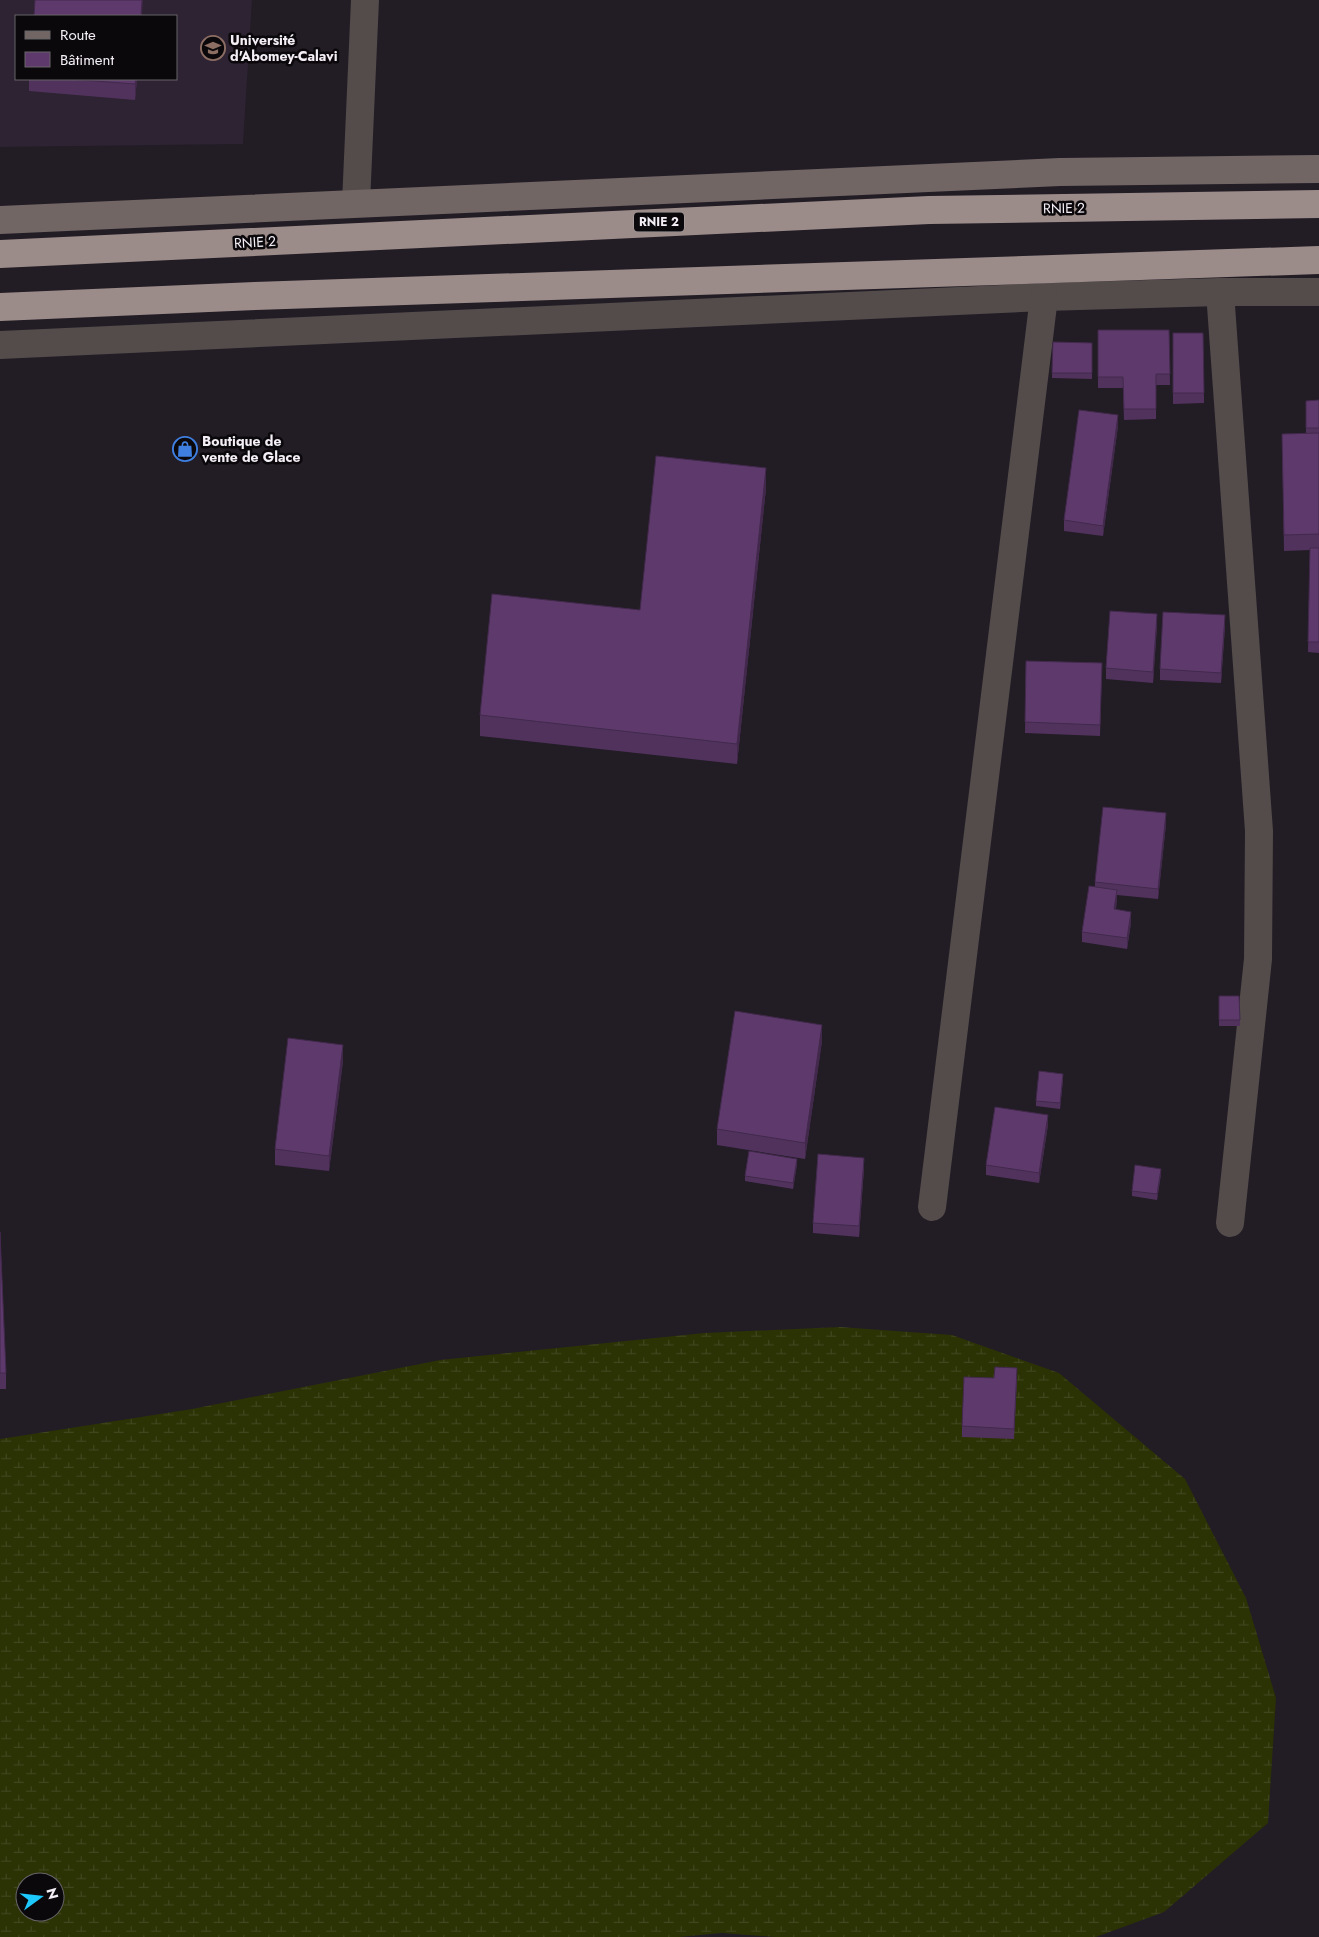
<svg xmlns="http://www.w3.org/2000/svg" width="1319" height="1937" viewBox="0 0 1319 1937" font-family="Jost,sans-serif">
<defs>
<pattern id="wetland-marsh" width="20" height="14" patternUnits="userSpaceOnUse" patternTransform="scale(1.25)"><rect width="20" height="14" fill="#2b3204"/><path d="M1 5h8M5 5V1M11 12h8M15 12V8" fill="none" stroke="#40461d"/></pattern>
</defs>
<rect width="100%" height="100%" fill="#221c25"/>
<!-- built -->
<path fill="#2d2332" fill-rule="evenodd" d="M0 0H252L243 144 0 147ZM16 16H176V79H16Z"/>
<!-- wetland -->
<path fill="url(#wetland-marsh)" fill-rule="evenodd" d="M840 1327 952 1335 1059 1373 1185 1479 1246 1598 1276 1698 1268 1823 1164 1912 1096 1937H775L722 1933 679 1937H0V1439L192 1409 440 1360 704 1333ZM25 1882H55V1912H25Z"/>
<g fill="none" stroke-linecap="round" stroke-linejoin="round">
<!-- street -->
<g stroke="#534c4b" stroke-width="28">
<polyline points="356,203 365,0"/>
<polyline points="1220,292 1259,831 1258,959 1230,1223"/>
<polyline points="0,345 1044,297 1220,292 1319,292"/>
<polyline points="932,1207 1044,297"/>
</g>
<!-- secondary -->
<polyline stroke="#716664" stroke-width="28" points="0,220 1060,172 1319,169"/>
<!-- highway -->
<g stroke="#9c8c89" stroke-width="28">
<polyline points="0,254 929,210 1319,204"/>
<polyline points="0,307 255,296 1319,260"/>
</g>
</g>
<!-- wall -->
<g fill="#51325d">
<polygon points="29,79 137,79 135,100 29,91"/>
<polygon points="1098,330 1169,330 1170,385 1156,385 1156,419 1124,420 1123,388 1098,388"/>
<polygon points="1173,333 1203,333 1204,403 1173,404"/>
<polygon points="1053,342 1092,343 1092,379 1052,378"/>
<polygon points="1319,400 1319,653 1308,652 1310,550 1284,551 1282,434 1306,434 1306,401"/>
<polygon points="1118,426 1103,536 1064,531 1064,520"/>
<polygon points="766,488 737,764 480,736 480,715 640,610"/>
<polygon points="1157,625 1153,683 1106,679 1106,668"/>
<polygon points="1225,626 1221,683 1160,680 1160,669"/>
<polygon points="1026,661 1102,663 1100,736 1025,733"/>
<polygon points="1166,824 1158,899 1117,895 1116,910 1131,923 1127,949 1082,942 1082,932 1095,887 1095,882"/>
<polygon points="1219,996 1240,1020 1240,1026 1219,1026"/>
<polygon points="822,1041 805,1159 717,1145 717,1129"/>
<polygon points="343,1061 329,1171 275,1165 275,1149"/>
<polygon points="1063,1079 1060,1109 1036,1106 1036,1101"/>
<polygon points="1048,1125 1039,1183 986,1175 986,1165"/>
<polygon points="797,1164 793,1189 745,1181 745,1176"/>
<polygon points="864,1168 859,1237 813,1233 813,1223"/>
<polygon points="1161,1174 1157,1200 1132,1196 1132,1191"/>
<polygon points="0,1232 6,1373 6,1389 0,1389"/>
<polygon points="1017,1379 1014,1439 962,1437 962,1426"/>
</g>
<!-- shaded-wall -->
<g fill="#42294c">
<polygon points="142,0 143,0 142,16 141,16"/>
<polygon points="136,79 137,79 135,100 135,84"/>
<polygon points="1118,415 1118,426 1103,536 1103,526"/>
<polygon points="766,468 766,488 737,764 737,744"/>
<polygon points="1157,614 1157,625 1153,683 1153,672"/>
<polygon points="1225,615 1225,626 1221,683 1221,673"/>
<polygon points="1166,813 1166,824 1158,899 1158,889"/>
<polygon points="1117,890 1117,901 1114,920 1114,909"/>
<polygon points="1131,912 1131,923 1127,949 1127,938"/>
<polygon points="822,1025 822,1041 805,1159 805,1143"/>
<polygon points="343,1045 343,1061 329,1171 329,1156"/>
<polygon points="1063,1074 1063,1079 1060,1109 1060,1103"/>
<polygon points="1048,1115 1048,1125 1039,1183 1039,1173"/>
<polygon points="864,1158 864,1168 859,1237 859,1226"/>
<polygon points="797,1159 797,1164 793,1189 793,1183"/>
<polygon points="1161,1169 1161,1174 1157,1200 1157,1194"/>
</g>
<!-- building -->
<g fill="#5e3a6c" stroke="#42294c">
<polygon points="35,0 142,0 141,16 34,16"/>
<polygon points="68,79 136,79 135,84"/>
<polygon points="1098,330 1169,330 1170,374 1156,374 1156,409 1124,409 1123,377 1098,377"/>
<polygon points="1173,333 1203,333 1204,393 1173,393"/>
<polygon points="1053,342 1092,343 1092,373 1052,373"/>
<polygon points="1319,400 1319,428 1306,428 1306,401"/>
<polygon points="1079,410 1118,415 1103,526 1064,520"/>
<polygon points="1319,433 1319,534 1284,535 1282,434"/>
<polygon points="656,456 766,468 737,744 480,715 492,594 640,610"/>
<polygon points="1310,548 1319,548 1319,642 1308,642"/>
<polygon points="1110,611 1157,614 1153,672 1106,668"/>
<polygon points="1163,612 1225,615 1221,673 1160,669"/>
<polygon points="1026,661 1102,663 1100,725 1025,722"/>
<polygon points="1103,807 1166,813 1158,889 1095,882"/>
<polygon points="1089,886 1117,890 1114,909 1131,912 1127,938 1082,932"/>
<polygon points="1219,996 1239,996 1240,1020 1219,1020"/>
<polygon points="735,1011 822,1025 805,1143 717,1129"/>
<polygon points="288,1038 343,1045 329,1156 275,1149"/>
<polygon points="1039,1071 1063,1074 1060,1103 1036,1101"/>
<polygon points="995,1107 1048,1115 1039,1173 986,1165"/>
<polygon points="749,1151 797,1159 793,1183 745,1176"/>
<polygon points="818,1154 864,1158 859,1226 813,1223"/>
<polygon points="1135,1165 1161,1169 1157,1194 1132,1191"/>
<polygon points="0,1232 6,1373 0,1373"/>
<polygon points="995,1367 1017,1368 1014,1429 962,1426 964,1377 994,1378"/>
</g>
<!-- icons -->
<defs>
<symbol id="university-ring" viewBox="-11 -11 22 22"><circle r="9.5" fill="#0a080b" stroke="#8d6e63" stroke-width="1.5"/><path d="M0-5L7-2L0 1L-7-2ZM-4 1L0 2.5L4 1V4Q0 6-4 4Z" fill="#8d6e63"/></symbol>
<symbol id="shop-ring" viewBox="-11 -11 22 22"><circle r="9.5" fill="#0a080b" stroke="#3f7fe0" stroke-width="1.5"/><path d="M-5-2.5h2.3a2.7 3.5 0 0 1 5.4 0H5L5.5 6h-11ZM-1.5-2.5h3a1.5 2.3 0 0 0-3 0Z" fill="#3f7fe0"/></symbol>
</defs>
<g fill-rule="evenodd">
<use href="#university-ring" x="199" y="34" width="28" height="28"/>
<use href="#shop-ring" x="171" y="435" width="28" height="28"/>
</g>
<g text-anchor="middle" stroke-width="5" stroke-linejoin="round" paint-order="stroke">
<!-- shield labels -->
<rect fill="#0a080b" stroke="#aeaab0" stroke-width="1" x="634" y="212.5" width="50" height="19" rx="4"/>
<g font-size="12" font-weight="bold" fill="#f4eff6">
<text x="659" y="226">RNIE 2</text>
</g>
<!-- poi labels -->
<g font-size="14" font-weight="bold" fill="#f4eff6" stroke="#0a080b" text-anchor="start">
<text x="230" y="45">Université<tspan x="230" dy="16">d'Abomey-Calavi</tspan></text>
<text x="202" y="446">Boutique de<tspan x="202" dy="16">vente de Glace</tspan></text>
</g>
<!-- street labels -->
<g font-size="14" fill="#f4eff6" stroke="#0a080b">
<text transform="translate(1064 208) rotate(-1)" y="5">RNIE 2</text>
<text transform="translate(255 242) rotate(-3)" y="5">RNIE 2</text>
</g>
</g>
<!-- legend -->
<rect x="15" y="15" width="162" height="65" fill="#0a080b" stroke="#686469"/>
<rect x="25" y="31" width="25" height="8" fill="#716664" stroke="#686469"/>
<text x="60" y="40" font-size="15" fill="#f4eff6">Route</text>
<rect x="25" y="52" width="25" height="15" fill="#5e3a6c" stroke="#686469"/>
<text x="60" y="65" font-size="15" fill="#f4eff6">Bâtiment</text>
<!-- north arrow -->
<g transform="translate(40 1897) rotate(75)"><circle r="24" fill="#0a080b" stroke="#686469"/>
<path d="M0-4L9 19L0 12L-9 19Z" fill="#1dc9fc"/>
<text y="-8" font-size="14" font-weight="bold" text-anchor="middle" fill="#f4eff6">N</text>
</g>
</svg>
